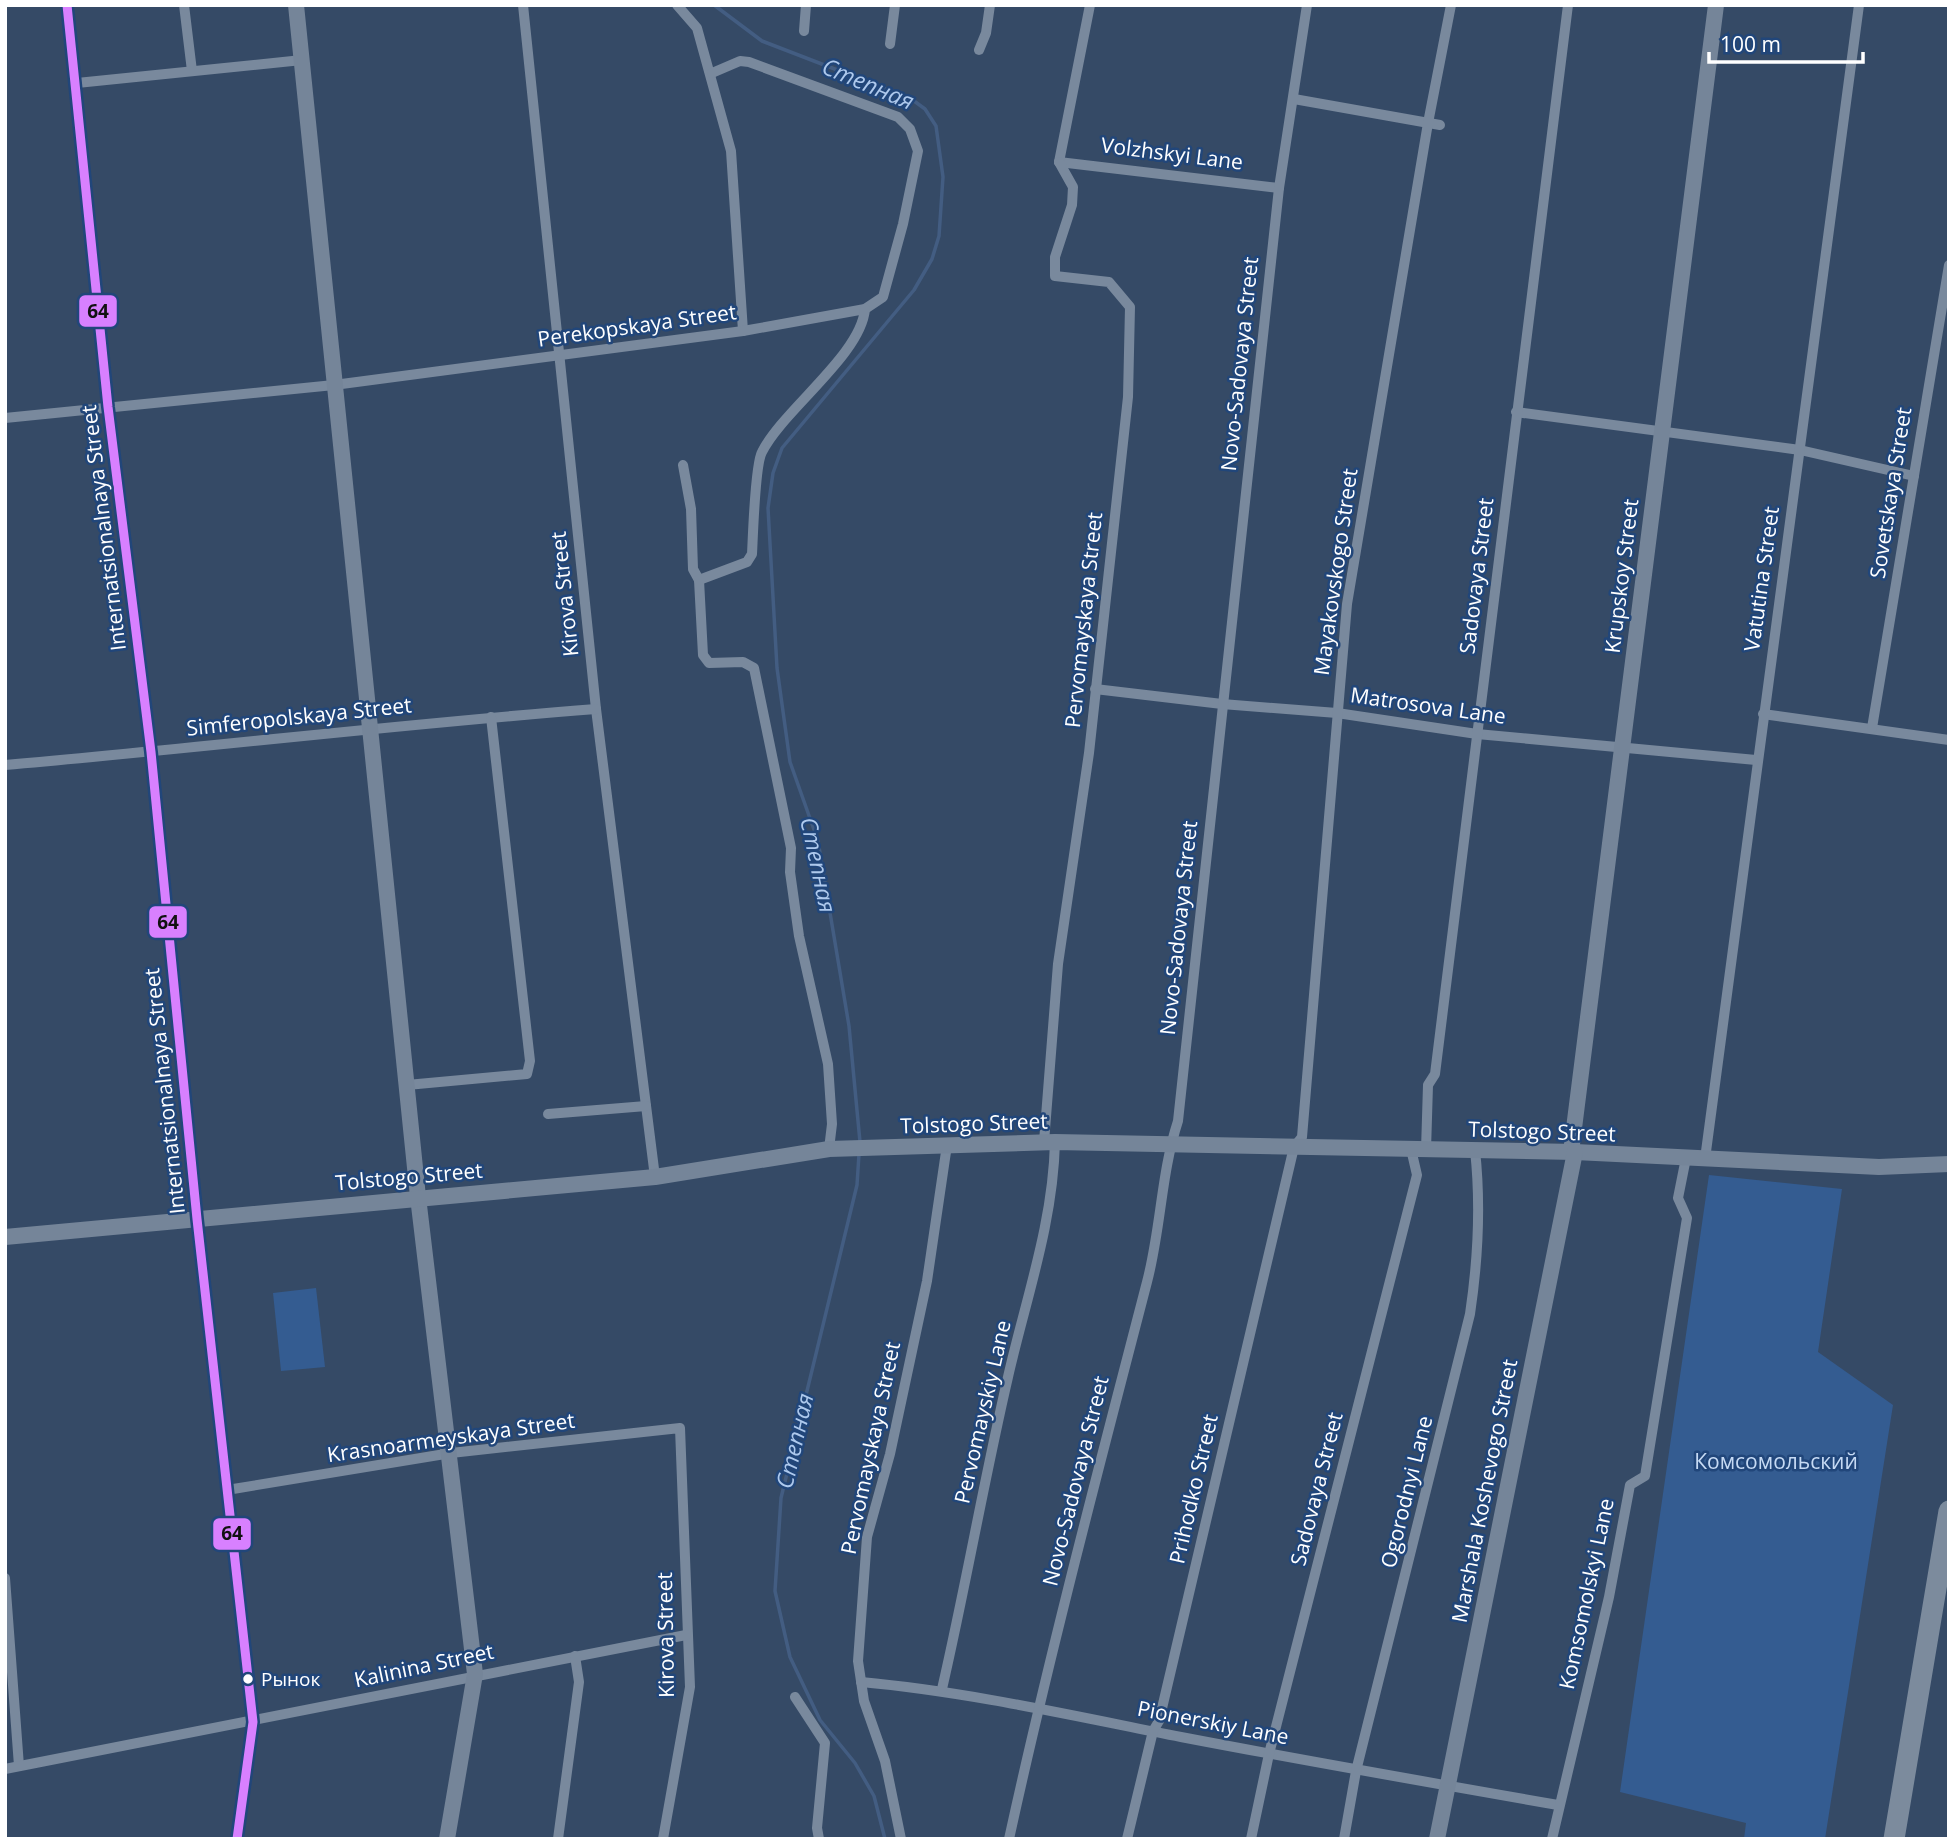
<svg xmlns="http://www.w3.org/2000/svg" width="1954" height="1844" viewBox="0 0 1954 1844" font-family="'Open Sans',sans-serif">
<rect width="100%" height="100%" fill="#354a66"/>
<!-- green -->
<g fill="#345c91">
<polygon points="1709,1175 1842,1189 1818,1352 1893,1405 1825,1839 1744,1839 1746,1823 1620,1792"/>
<polygon points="316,1288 325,1367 281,1371 273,1293"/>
</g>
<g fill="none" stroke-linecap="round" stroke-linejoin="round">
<!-- stream -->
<g stroke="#435d82" stroke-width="3.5">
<polyline points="714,5 762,41 910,98 925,109 936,126 943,177 939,236 932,259 914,290 782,448 773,473 768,508 777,668 790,762 818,841 849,1026 860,1142"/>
<polyline points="859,1154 857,1185 781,1498 775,1591 790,1657 820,1720 855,1763 874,1796 885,1839"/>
</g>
<!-- street -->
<g stroke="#79899d" stroke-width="10">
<polyline points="67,5 108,407 151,752 197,1219 253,1722 237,1839"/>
<polyline points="184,5 192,71"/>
<polyline points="523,5 596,709 655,1177"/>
<polyline points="677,5 697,28 731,151 743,331"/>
<polyline points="804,31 806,5"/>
<polyline points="890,44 895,5"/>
<polyline points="979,50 986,33 990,5"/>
<polyline points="77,83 302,60"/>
<polyline points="1294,99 1440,125"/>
<polyline points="1059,162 1279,188"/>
<polyline points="1059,162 1090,5"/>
<polyline points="1516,412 1800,450 1914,476"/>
<polyline points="5,418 334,385 743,331 865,309 883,297 903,224 918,151 910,129 898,117 749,62 740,61 712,73"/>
<polyline points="683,465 691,509 693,569 699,580"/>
<polyline points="1095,689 1222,704 1337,713 1477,734 1756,760"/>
<polyline points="1763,714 1949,740"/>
<polyline points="1872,728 1949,265"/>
<path d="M5 765C202 748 399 724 596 709"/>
<polyline points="407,1085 527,1074 530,1061 491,717"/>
<polyline points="548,1114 646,1106"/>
<polyline points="1044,1142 1058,964 1089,753 1128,397 1130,307 1109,282 1055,276 1055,257 1072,205 1073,187 1059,162"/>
<path d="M829 1149 832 1124 828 1064 799 936 790 872 791 848 754 668 743 662 709 663 703 655 699 580 747 562 752 554C753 536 755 464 762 452 783 410 861 355 865 309"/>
<polyline points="1426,1150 1428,1085 1435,1074 1568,5"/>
<polyline points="1705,1159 1859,5"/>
<polyline points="227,1490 451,1453 680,1428 690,1687 663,1839"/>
<polyline points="5,1578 19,1766"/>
<path d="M861 1682C970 1692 1074 1716 1181 1737 1306 1761 1432 1783 1558 1805"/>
<path d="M942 1689C966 1585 984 1480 1008 1377 1026 1298 1053 1224 1055 1142"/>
<polyline points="795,1697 825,1743 817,1828 819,1839"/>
<polyline points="5,1769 686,1635"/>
<polyline points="558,1839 579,1682 575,1656"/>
<polyline points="901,1839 885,1761 864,1701 858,1661 867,1537 890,1454 927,1281 947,1145"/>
<path d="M1009 1839C1050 1652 1099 1467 1147 1282 1161 1229 1161 1173 1178 1121L1279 188 1307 5"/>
<polyline points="1127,1839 1153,1731 1159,1721 1294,1147 1302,1137 1347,604 1428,123 1451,5"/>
<polyline points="1251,1839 1269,1754 1417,1175 1411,1149"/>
<path d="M1344 1839 1356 1771 1470 1314C1478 1260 1481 1205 1475 1150"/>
<polyline points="1552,1839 1609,1597 1630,1485 1645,1476 1687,1218 1678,1198 1686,1158"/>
</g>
<!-- secondary -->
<g stroke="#758599" stroke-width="16">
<polyline points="296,5 418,1197 475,1674 447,1839"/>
<polyline points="1571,1152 1716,5"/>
<polyline points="5,1237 655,1177 829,1149 1055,1142 1575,1152 1879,1167 1949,1164"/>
<polyline points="1437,1839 1575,1152"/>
</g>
<!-- highway -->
<polyline stroke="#7c8b9d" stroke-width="21" points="1894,1839 1949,1511"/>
<defs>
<polyline id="bus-1" points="67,5 108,407 151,752 197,1219 253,1722 237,1839"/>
</defs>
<!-- bus-1 casing -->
<use href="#bus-1" stroke="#21467a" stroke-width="14"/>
<!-- bus-1 -->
<use href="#bus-1" stroke="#d880ff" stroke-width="9"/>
</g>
<!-- markers -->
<circle fill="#fff" stroke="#21467a" stroke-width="2.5" cx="248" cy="1679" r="6"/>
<g text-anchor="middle" stroke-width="5" stroke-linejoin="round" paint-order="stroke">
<!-- bus labels -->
<g font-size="19" fill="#fff" stroke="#21467a" text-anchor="start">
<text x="261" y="1686">Рынок</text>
</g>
<!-- street labels -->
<g font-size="21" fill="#fff" stroke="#21467a">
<text transform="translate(1172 154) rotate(7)" y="7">Volzhskyi Lane</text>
<text transform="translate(637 326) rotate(-8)" y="7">Perekopskaya Street</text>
<text transform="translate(1240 364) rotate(-84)" y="7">Novo-Sadovaya Street</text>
<text transform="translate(1891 493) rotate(-81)" y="7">Sovetskaya Street</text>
<text transform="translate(104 528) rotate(-97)" y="7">Internatsionalnaya Street</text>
<text transform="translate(1336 572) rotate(-82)" y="7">Mayakovskogo Street</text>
<text transform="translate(1477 576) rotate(-83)" y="7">Sadovaya Street</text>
<text transform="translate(1622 576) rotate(-83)" y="7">Krupskoy Street</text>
<text transform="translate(1762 579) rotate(-82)" y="7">Vatutina Street</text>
<text transform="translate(565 594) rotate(-96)" y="7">Kirova Street</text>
<text transform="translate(1084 620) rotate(-84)" y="7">Pervomayskaya Street</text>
<text transform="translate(1428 706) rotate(8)" y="7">Matrosova Lane</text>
<text transform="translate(299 717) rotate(-6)" y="7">Simferopolskaya Street</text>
<text transform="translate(1179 928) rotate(-84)" y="7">Novo-Sadovaya Street</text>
<text transform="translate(165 1091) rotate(-96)" y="7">Internatsionalnaya Street</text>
<text transform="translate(974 1124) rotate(-2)" y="7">Tolstogo Street</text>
<text transform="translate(1542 1132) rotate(2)" y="7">Tolstogo Street</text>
<text transform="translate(409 1177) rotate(-5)" y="7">Tolstogo Street</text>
<text transform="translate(983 1412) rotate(-77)" y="7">Pervomayskiy Lane</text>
<text transform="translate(451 1438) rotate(-8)" y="7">Krasnoarmeyskaya Street</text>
<text transform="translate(871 1448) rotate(-78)" y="7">Pervomayskaya Street</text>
<text transform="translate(1076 1481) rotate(-76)" y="7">Novo-Sadovaya Street</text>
<text transform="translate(1194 1489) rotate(-77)" y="7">Prihodko Street</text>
<text transform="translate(1317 1489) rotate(-76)" y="7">Sadovaya Street</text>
<text transform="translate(1485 1491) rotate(-79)" y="7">Marshala Koshevogo Street</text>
<text transform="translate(1407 1492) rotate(-76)" y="7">Ogorodnyi Lane</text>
<text transform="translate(1587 1594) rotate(-78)" y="7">Komsomolskyi Lane</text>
<text transform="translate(666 1635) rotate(-91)" y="7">Kirova Street</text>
<text transform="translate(424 1666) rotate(-12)" y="7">Kalinina Street</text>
<text transform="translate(1213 1723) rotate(11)" y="7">Pionerskiy Lane</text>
</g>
<!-- park labels -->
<g font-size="21" fill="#c6daf4" stroke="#21467a">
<text x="1776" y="1469">Комсомольский</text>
</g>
<!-- water labels -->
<g font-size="23" font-style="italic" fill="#aec9ed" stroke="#21467a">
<text transform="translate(868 84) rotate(23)" y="8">Степная</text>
<text transform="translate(818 865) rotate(78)" y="8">Степная</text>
<text transform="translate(795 1441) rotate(-77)" y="8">Степная</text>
</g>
</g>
<g stroke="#21467a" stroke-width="2.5">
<rect x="78" y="294" width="40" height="34" rx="7" fill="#d880ff"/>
<rect x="148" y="905" width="40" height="34" rx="7" fill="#d880ff"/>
<rect x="212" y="1517" width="40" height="34" rx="7" fill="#d880ff"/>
</g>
<g font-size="19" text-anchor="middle" font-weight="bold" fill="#111">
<text x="98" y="318">64</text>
<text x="168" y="929">64</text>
<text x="232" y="1540">64</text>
</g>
<!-- border -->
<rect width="1954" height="1844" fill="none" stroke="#ffffff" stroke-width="14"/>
<!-- scale -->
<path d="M1709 52v10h154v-10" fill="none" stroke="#ffffff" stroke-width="3.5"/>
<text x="1720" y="52" font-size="21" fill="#ffffff" stroke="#21467a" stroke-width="5" paint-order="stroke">100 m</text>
</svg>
